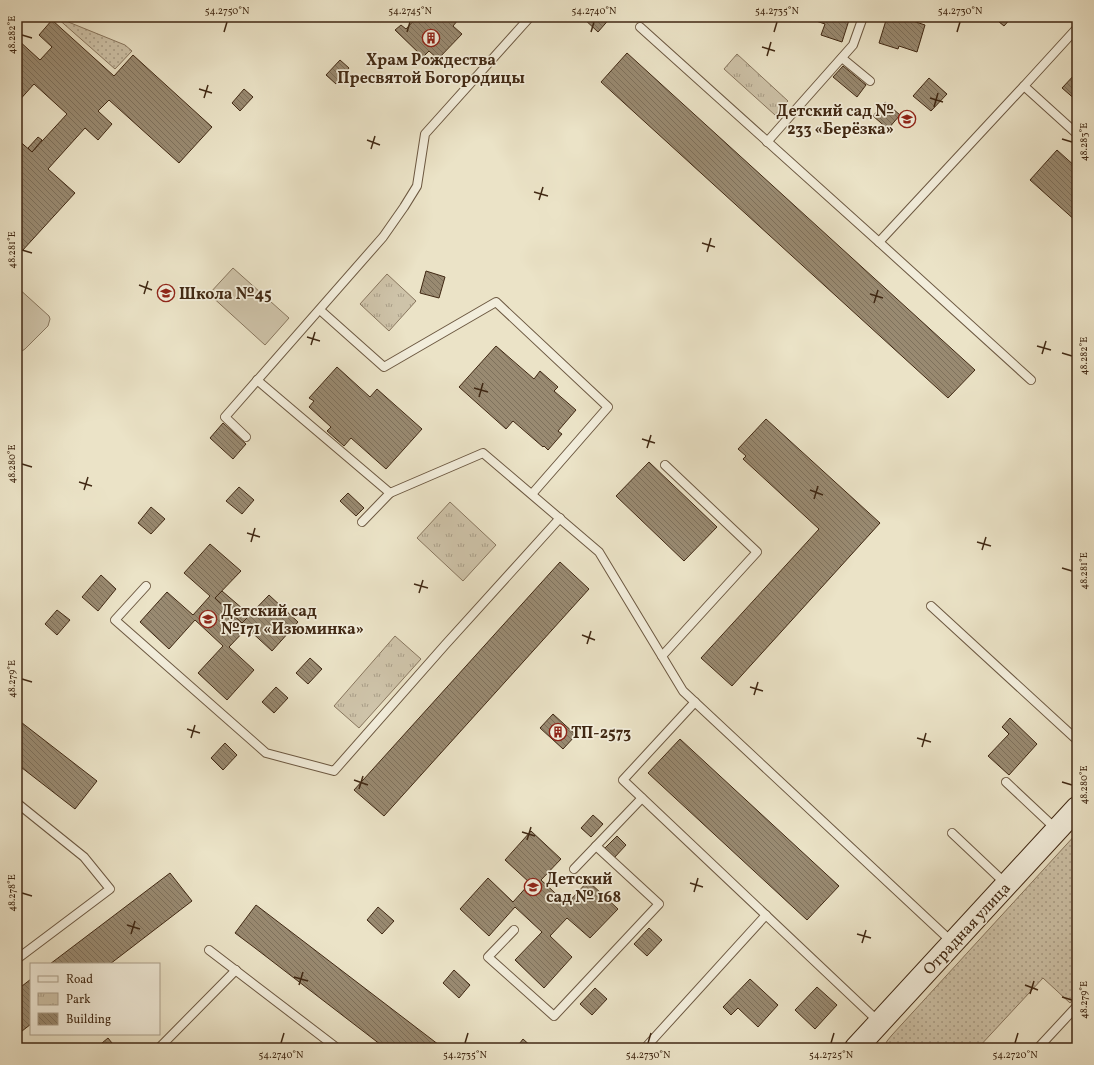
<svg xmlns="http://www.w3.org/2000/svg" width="1094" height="1065" viewBox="0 0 1094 1065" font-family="Vollkorn,serif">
<defs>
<pattern id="grass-dots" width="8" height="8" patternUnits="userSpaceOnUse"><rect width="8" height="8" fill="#cec3a9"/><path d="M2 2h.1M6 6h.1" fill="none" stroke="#a99e88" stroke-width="1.8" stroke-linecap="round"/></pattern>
<pattern id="park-tufts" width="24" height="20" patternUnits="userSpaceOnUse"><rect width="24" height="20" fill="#cec3a9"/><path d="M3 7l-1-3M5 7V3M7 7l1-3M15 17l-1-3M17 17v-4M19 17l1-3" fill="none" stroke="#a99e88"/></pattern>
<pattern id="building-back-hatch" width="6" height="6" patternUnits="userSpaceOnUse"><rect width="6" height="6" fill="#998a71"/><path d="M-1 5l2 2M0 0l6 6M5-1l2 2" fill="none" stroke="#7e715c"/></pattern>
</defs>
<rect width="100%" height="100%" fill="#ebe3c7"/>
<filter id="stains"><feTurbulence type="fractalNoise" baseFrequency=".005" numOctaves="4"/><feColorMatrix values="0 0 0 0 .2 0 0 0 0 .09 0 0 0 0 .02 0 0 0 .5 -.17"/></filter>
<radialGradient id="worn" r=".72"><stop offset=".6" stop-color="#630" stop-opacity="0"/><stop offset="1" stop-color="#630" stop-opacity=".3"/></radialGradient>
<!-- grass -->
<g fill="url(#grass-dots)" stroke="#88765e">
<polygon points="56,17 125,45 132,51 115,69"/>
<polygon points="1077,833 1077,995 1070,1003 1043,978 978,1048 884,1048 887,1041 892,1035"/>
</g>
<!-- park -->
<g fill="url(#park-tufts)" stroke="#88765e">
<polygon points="737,54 788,101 775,115 724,69"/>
<polygon points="387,274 416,301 389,331 360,304"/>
<polygon points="450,502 496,545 463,581 417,538"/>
<polygon points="395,636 421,659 359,728 334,706"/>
</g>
<!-- pitch -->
<g fill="#cec3a9" stroke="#88765e">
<polygon points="233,268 289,318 265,345 209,294"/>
<polygon points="17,287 49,316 50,319 48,326 25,349 22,351 17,351"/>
</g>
<!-- building -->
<g fill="url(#building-back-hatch)" stroke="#412914">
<polygon points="417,17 455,17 458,20 453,26 462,34 438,59 429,51 423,57 395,30 401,25 406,29"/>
<polygon points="582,17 611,17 598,32"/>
<polygon points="807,17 850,17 842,42 821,35 825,24 807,18"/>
<polygon points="887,17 907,17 907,19 925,25 917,52 899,46 898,49 879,43"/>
<polygon points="993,17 1012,17 1004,26"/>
<polygon points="52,20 114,76 133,55 212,127 179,163 109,100 98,111 112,124 98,140 85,128 48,169 75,193 22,251 17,246 17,139 32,152 67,114 34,84 17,103 17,39 40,60 52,47 39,35"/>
<polygon points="627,53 975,370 948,398 601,82"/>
<polygon points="340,60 349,68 336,84 326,75"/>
<polygon points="843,66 866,85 857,97 833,77"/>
<polygon points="1077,72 1077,101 1062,88"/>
<polygon points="929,78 947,94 931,111 913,96"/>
<polygon points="244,89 253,97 240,111 232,103"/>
<polygon points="885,102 900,115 888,129 873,116"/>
<polygon points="38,137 42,140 32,152 28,148"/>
<polygon points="1057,150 1077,168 1077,222 1030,180"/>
<polygon points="426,271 445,277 439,298 420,293"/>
<polygon points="496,346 534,379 540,371 558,387 554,391 576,410 558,431 562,434 548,450 544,446 543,447 513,421 506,429 459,387"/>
<polygon points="337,367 370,397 377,389 422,429 386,469 351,438 344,446 327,431 331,427 309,407 314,401 309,398"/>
<polygon points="766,419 880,523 732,686 701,658 819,529 743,459 746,456 738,449"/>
<polygon points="223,423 246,444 233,459 210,438"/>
<polygon points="649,462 717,527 684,561 616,496"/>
<polygon points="239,487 254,500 242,514 226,501"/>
<polygon points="348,493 364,508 356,516 340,501"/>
<polygon points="151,507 165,519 151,534 138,523"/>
<polygon points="210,544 241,571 215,598 242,623 269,595 298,622 272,651 247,628 229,647 254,670 227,700 198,673 223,646 195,620 169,649 140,622 167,592 193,615 210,596 184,573"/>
<polygon points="560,562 589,589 384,816 354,790"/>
<polygon points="101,575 116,589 98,611 82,597"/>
<polygon points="222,591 250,615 242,623 215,598"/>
<polygon points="57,610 70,620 57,635 45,624"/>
<polygon points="310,658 322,669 308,684 296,673"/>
<polygon points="276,687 288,698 274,713 262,702"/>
<polygon points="553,714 576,735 563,749 540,728"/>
<polygon points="1010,718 1037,744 1009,775 988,756 1009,734 1002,727"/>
<polygon points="17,719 97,781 75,809 17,764"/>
<polygon points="680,739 839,886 807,920 648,773"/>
<polygon points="225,743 237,755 223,770 211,758"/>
<polygon points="593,815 603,824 591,837 581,828"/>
<polygon points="531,831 561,859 541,880 567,904 588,881 618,909 590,938 567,918 550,936 572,957 544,988 515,960 542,932 515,907 489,936 460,909 488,878 513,902 530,883 505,860"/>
<polygon points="617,836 626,845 614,858 604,849"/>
<polygon points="170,873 192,901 110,964 50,964"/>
<polygon points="256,905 443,1048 385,1048 255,948 235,933"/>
<polygon points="378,907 394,921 382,934 367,920"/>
<polygon points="649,928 662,940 647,956 634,944"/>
<polygon points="454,970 470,985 459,998 443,983"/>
<polygon points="31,979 31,1024 17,1035 17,990"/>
<polygon points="750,979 778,1005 758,1027 738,1008 731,1015 723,1007"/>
<polygon points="817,987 837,1005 815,1029 795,1010"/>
<polygon points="595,988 607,999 592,1015 580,1004"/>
<polygon points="108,1038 116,1048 96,1048"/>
<polygon points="523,1039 533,1048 516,1048"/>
</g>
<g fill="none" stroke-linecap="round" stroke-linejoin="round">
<defs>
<g id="lane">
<polyline points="640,27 879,242 1031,380"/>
<polyline points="842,58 870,81"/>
<polyline points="1024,86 1077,28"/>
<polyline points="767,142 853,45 863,17"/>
<polyline points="879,242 1024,86 1077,134"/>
<polyline points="320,310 384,367 496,302 608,407 532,494"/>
<polyline points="257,380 390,493 483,453 599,552 683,691 952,942"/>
<polyline points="246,437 225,417 383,237 404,207 417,186 425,134 530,17"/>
<polyline points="362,522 390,493"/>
<polyline points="146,586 115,620 266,753 334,771 445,645 560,518"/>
<polyline points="931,606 1077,740"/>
<polyline points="662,656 757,552 665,465"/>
<polyline points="695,702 623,780 879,1022"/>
<polyline points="1006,782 1056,829"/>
<polyline points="17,803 84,857 110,889 17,959"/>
<polyline points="952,833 1005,883"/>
<polyline points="574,869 642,798"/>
<polyline points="514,930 488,957 554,1016 659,904 596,846"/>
<polyline points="209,950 337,1048"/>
<polyline points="159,1048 236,970"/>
<polyline points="645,1048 766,915"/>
<polyline points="1038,1048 1077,1006"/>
</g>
<polyline id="secondary" points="856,1048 1077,808"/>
</defs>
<!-- lane casing -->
<use href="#lane" stroke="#6c5841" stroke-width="10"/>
<!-- secondary casing -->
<use href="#secondary" stroke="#412914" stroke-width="24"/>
<!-- lane -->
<use href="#lane" stroke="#f2eddb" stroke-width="8"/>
<!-- secondary -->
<use href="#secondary" stroke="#f2eddb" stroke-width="22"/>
</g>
<!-- ticks -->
<path fill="none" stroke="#412914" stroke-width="1.5" d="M224 32 227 22M407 32 410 22M591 32 594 22M774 32 777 22M957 32 960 22M22 35 32 38M762 47 775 51M767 56 771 42M199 89 212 93M204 98 208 85M930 98 943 102M934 107 938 93M1062 139 1072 142M367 140 380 145M371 149 375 136M534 192 548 196M539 200 543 187M702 243 715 247M22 250 32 253M707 252 711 238M139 285 152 290M144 294 148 281M870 294 883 298M874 303 878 290M307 337 320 341M311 345 315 332M1037 346 1051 350M1062 353 1072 356M1042 354 1046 341M474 388 488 392M479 397 483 383M642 439 655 443M647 448 651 435M22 464 32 467M79 482 92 486M84 490 88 477M810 490 823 495M814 499 818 486M247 533 260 537M251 542 255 528M977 542 991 546M982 550 986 537M1062 568 1072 571M414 584 428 588M419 593 423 580M582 635 595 640M587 644 591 631M22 679 32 682M750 687 763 691M754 695 758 682M187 729 200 733M191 738 195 725M917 738 931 742M922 747 926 733M354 780 368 785M1062 782 1072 785M359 789 363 776M522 832 535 836M527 840 531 827M690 883 703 887M694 892 698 878M22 893 32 896M127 925 140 929M131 934 135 921M857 934 871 938M862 943 866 930M294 977 308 981M299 985 303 972M1025 985 1038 990M1030 994 1034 981M1062 997 1072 1000M281 1043 284 1033M465 1043 468 1033M648 1043 651 1033M831 1043 834 1033M1015 1043 1018 1033"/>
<!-- icons -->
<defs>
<symbol id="building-ring" viewBox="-11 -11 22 22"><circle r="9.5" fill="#f2eddb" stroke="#8f2418" stroke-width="1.5"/><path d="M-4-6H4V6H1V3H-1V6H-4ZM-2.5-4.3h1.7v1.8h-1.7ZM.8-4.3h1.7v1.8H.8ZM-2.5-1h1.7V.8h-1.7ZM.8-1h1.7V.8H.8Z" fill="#8f2418"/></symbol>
<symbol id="school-ring" viewBox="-11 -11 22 22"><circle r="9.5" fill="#f2eddb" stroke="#8f2418" stroke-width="1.5"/><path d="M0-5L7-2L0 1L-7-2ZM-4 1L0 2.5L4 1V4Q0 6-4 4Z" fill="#8f2418"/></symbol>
</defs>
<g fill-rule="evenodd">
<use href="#building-ring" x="421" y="28" width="20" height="20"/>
<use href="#school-ring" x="897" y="109" width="20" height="20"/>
<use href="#school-ring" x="156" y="283" width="20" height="20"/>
<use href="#school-ring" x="198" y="609" width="20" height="20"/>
<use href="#building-ring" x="548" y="722" width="20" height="20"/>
<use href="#school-ring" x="523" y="877" width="20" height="20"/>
</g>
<g text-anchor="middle" stroke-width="3.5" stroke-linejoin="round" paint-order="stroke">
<!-- poi labels -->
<g font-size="16" font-weight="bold" fill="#412914" stroke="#f2eddb" text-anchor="start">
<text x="431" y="65" text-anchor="middle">Храм Рождества<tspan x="431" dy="18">Пресвятой Богородицы</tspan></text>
<text x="894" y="116" text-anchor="end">Детский сад №<tspan x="894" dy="18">233 «Берёзка»</tspan></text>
<text x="179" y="299">Школа №45</text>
<text x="221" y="616">Детский сад<tspan x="221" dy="18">№171 «Изюминка»</tspan></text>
<text x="571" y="738">ТП-2573</text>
<text x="546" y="884">Детский<tspan x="546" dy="18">сад № 168</tspan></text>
</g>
<!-- street labels -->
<g font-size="16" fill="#412914" stroke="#f2eddb">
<text transform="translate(966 928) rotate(-47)" y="6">Отрадная улица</text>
</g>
</g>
<!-- margin -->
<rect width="1094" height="1065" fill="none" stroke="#ebe3c7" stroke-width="44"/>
<!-- legend -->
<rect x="30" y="963" width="130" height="72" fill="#f2eddb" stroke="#ab9f8b"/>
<rect x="38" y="976" width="20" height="6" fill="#f2eddb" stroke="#ab9f8b"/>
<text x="66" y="983" font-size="12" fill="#412914">Road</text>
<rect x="38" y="993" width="20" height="12" fill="url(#park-tufts)" stroke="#ab9f8b"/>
<text x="66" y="1003" font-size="12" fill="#412914">Park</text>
<rect x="38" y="1013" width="20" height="12" fill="url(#building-back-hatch)" stroke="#ab9f8b"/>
<text x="66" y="1023" font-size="12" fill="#412914">Building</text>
<rect x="22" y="22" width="1050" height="1021" fill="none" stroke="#412914" stroke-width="1.5"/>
<g font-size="10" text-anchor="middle" fill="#412914">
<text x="227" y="14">54.2750°N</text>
<text x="410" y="14">54.2745°N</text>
<text x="594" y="14">54.2740°N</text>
<text x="777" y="14">54.2735°N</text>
<text x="960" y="14">54.2730°N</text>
<text transform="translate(11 35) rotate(-90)" y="4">48.282°E</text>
<text transform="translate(1083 142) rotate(-90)" y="4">48.283°E</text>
<text transform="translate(11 250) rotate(-90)" y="4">48.281°E</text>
<text transform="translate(1083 356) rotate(-90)" y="4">48.282°E</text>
<text transform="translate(11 464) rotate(-90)" y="4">48.280°E</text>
<text transform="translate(1083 571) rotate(-90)" y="4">48.281°E</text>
<text transform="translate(11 679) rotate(-90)" y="4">48.279°E</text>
<text transform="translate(1083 785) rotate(-90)" y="4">48.280°E</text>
<text transform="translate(11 893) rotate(-90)" y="4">48.278°E</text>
<text transform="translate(1083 1000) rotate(-90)" y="4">48.279°E</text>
<text x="281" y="1058">54.2740°N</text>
<text x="465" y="1058">54.2735°N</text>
<text x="648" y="1058">54.2730°N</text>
<text x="831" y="1058">54.2725°N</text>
<text x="1015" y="1058">54.2720°N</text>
</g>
<rect width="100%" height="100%" filter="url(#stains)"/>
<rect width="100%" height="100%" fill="url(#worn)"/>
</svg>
